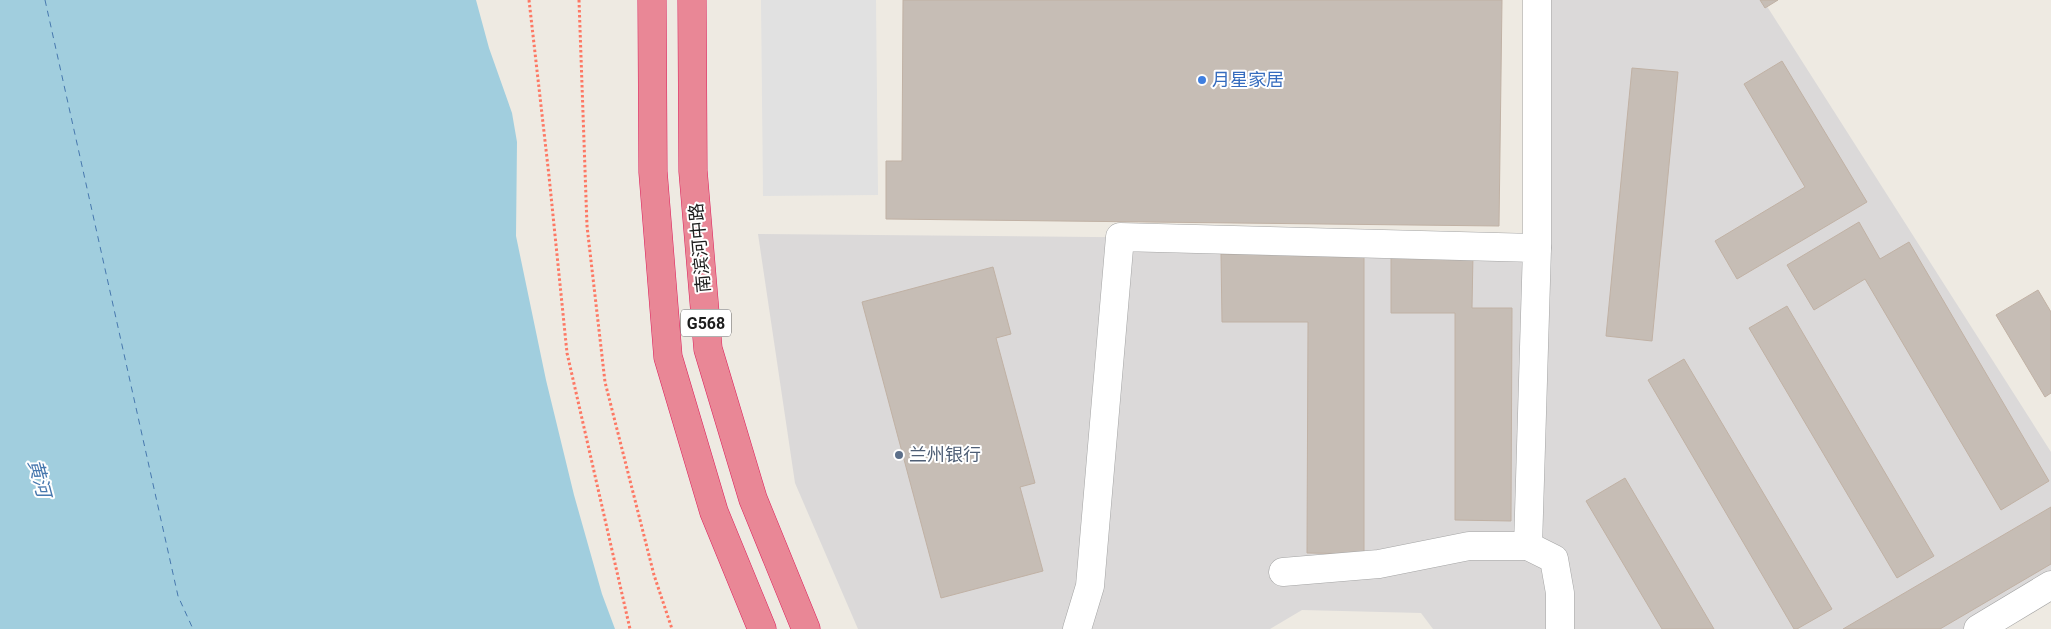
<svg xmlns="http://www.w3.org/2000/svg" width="2051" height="629" viewBox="0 0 2051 629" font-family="Roboto,'Noto Sans SC',sans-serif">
<rect width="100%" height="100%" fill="#eeeae2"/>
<!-- residential -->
<polygon fill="#dbd9d9" points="1538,0 1763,0 2051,452 2051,595 1993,629 1433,629 1421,613 1302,610 1270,629 858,629 795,483 758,234 1532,241"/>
<!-- parking -->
<polygon fill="#e1e1e1" points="761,0 876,0 878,195 763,196"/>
<!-- water -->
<polygon fill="#a1cede" points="0,0 476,0 489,48 512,113 517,142 516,236 546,380 574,495 602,594 615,629 0,629"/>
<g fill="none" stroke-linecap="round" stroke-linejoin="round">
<!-- ferry -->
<polyline stroke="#4778ae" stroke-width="1" stroke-dasharray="6 5" stroke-linecap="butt" points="45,0 178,596 193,629"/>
</g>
<!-- building -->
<g fill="#c6bdb5" stroke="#c0b1a4">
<polygon points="903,0 1502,0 1499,226 886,219 886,161 902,161"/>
<polygon points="1760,0 1778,0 1765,8"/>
<polygon points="1782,61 1867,202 1737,279 1715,241 1805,187 1744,84"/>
<polygon points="1632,68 1678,72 1652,341 1606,336"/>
<polygon points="1859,222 1880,259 1909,242 2049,481 2001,510 1865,279 1814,310 1787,265"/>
<polygon points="1221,254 1364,254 1364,554 1307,553 1308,322 1222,322"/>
<polygon points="1391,254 1473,254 1472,308 1512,308 1511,521 1455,520 1455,313 1391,313"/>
<polygon points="993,267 1011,334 996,338 1035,483 1020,487 1043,571 941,598 862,302"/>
<polygon points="2038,290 2051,312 2051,393 2045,397 1996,315"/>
<polygon points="1787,306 1934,556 1897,578 1749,328"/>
<polygon points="1684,359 1832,609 1797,629 1794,629 1648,380"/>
<polygon points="1625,478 1714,629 1662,629 1586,501"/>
<polygon points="2051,507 2051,564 1940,629 1843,629"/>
</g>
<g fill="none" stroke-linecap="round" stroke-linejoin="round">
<defs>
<g id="minor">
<polyline points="1537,0 1537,248"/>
<polyline points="1283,572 1379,564 1469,546 1528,546 1554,559 1560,593 1560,629"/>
<polyline points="1077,629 1090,586 1120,237 1537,248 1528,546"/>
<polyline points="1978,629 2051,585"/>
</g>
<g id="highway">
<polyline points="652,0 653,172 668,357 714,512 762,629"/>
<polyline points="692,0 693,171 708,349 753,499 806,629"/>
</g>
</defs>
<!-- minor casing -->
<use href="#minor" stroke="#a4a4a4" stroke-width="29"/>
<!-- highway casing -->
<use href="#highway" stroke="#dc1f5b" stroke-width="29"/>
<!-- path -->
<g stroke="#fd7864" stroke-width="3" stroke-dasharray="2.5 2.5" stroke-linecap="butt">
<polyline points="529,0 549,176 567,353 630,629"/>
<polyline points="579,0 587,226 605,382 654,575 672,629"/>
</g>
<!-- minor -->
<use href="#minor" stroke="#fff" stroke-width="28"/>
<!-- highway -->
<use href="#highway" stroke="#e98796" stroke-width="28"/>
</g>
<!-- markers -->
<circle fill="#3f7fe0" stroke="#fff" stroke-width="2" cx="1202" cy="80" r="5"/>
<circle fill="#5c6f8a" stroke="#fff" stroke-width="2" cx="899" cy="455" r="5"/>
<g text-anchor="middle" stroke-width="4" stroke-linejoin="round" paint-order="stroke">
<!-- shield labels -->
<rect fill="#fff" stroke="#616161" stroke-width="1" x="681" y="309.5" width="50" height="27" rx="4"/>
<g font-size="16" font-weight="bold" fill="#1d1d1d">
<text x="706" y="329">G568</text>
</g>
<!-- shop labels -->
<g font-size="18" fill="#366cbe" stroke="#fff" text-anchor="start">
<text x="1212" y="86">月星家居</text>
</g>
<!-- street labels -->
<g font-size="18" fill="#1d1d1d" stroke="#fff">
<text transform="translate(700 248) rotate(-95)" y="6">南滨河中路</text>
</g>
<!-- service labels -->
<g font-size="18" fill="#4e5e75" stroke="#fff" text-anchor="start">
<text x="909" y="461">兰州银行</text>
</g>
<!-- water labels -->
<g font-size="19" font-style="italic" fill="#4778ae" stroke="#fff">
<text transform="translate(40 478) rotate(75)" y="7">黄河</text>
</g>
</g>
</svg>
